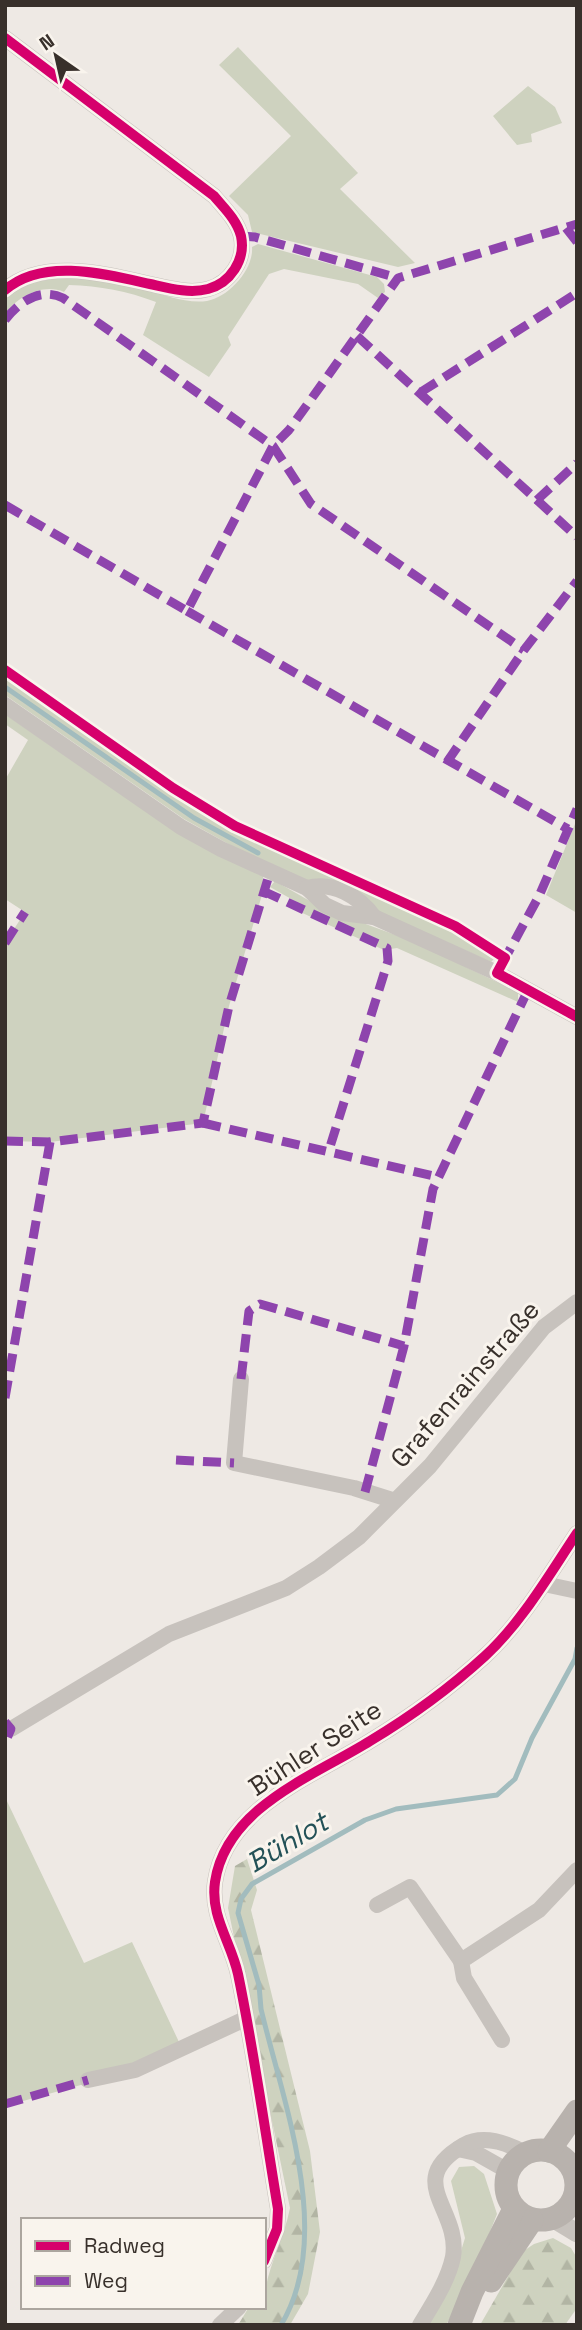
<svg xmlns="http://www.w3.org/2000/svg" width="582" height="2330" viewBox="0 0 582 2330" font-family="'Space Grotesk',sans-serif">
<defs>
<pattern id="forest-firs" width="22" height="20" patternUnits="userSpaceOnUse" patternTransform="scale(1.75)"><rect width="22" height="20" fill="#ced2bf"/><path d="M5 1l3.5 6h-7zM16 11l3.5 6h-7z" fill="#b2b5a4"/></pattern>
</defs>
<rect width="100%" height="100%" fill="#eee9e4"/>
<!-- green -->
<g fill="#ced2bf">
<polygon points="238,47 358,173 340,189 415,263 398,267 252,232 248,215 229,196 291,136 219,65"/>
<polygon points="528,86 555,107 562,123 531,134 532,142 517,145 493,116"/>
<path d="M258 244 377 277 384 284 385 292 378 298 358 284 284 269 269 274 228 337 231 345 209 377 143 335 156 302C127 291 100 286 69 285L64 292C43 283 18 296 5 314V298C39 268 105 278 145 289 164 295 187 304 207 301 229 297 254 269 252 247Z"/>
<polygon points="5,674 161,783 244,835 452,929 495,958 491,962 239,850 184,819 5,695"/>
<polygon points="5,714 179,834 263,876 264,888 229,1006 203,1123 50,1142 5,1141 5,943 25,912 5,899 5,780 28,740 5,724"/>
<polygon points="577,819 577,913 546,895"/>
<polygon points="275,881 322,908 412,941 518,992 518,1002 397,948 384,950 298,911 302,905 270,887"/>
<polygon points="5,1797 84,1963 132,1942 179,2042 135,2070 5,2106"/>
<polygon points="474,2166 484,2174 497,2214 470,2282 446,2325 422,2325 457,2264 465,2238 451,2181 459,2167"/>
</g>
<!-- forest -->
<g fill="url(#forest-firs)">
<path d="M247 1859 257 1890 251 1910 310 2151 320 2232 308 2294 290 2325H238L249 2307H264C264 2271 283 2244 290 2208L228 1908 235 1866Z"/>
<polygon points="553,2238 571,2248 577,2258 577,2308 565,2325 480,2325 522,2252 534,2244"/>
</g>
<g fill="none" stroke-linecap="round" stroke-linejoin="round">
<!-- stream -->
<g stroke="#a2bcbe" stroke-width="5">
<polyline points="5,687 194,818 258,853"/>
<path d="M281 2325C335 2236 283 2102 261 2009L259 1985 238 1913 241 1899 252 1884 365 1820 396 1809 497 1795 515 1779 532 1738 575 1659 577 1648"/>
</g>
<!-- minor -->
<g stroke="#c7c2bd" stroke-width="16">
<path d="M5 38 214 196C224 208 237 220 241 236 246 260 230 283 208 289 189 294 168 288 150 284 106 274 43 257 5 290"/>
<polyline points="5,705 181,827 221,849 307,888 325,905 342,913 374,917 497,973 577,1017"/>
<path d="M307 888C333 881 359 896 374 917"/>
<polyline points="241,1379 234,1463 354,1488 392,1500"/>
<polyline points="544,1584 577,1591"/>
<polyline points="11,1729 169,1634 286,1588 319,1567 359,1537 430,1466 544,1327 577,1302"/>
<polyline points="377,1905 410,1887 461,1961"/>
<polyline points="502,2040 464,1978 461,1961 539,1910 577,1870"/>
<polyline points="88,2080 135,2070 245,2019"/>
<polyline points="458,2149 476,2153 508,2171"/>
<path d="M264 2261 277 2229 278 2209C265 2131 254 2051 238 1974 231 1942 210 1916 215 1882 226 1807 314 1776 370 1741 410 1717 450 1688 485 1656 522 1622 549 1575 577 1533"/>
<polyline points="220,2325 239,2307"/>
<path d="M420 2325C432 2305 448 2281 453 2257 461 2209 402 2181 464 2145 484 2134 507 2143 525 2153"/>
</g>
<!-- tertiary -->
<g stroke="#c7c2bd" stroke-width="19">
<polyline points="573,2201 577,2207"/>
<polyline points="554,2219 577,2233"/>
</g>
<!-- secondary -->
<g stroke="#b8b2ad" stroke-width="23">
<circle cx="541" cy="2185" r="35"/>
<polyline points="549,2151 577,2111"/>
<polyline points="491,2281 532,2220"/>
<polyline points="459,2325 472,2292 514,2209"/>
</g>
<!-- quiet -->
<g stroke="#8e44ad" stroke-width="9" stroke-dasharray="18 9" stroke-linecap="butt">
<polyline points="566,228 577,242"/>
<polyline points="241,236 255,237 398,278"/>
<path d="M5 320C19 302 40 287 63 298L273 446 311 504 524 650"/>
<polyline points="357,336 537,500 577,463"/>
<polyline points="421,392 577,293"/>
<polyline points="537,500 577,537"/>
<polyline points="5,505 187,611 273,446 289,430 398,278 577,224"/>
<polyline points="187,611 568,829"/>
<polyline points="447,762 524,650 577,581"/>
<polyline points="263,891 387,948 388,961 329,1150"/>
<polyline points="5,943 25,912"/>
<polyline points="502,964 539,896 577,809"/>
<polyline points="203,1123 438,1177"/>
<polyline points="5,1141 50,1142"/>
<polyline points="241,1379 249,1311 260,1304 404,1346"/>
<polyline points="5,1398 50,1142 203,1123 229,1006 270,872"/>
<polyline points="176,1460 234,1463"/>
<polyline points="365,1492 404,1346 433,1189 528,990"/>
<polyline points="5,1722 11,1729 5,1743"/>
<polyline points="5,2104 88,2080"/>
</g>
<defs>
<g id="cycleway">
<path d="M5 38 214 196C224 208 237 220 241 236 246 260 230 283 208 289 189 294 168 288 150 284 106 274 43 257 5 290"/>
<polyline points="5,670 173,788 235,826 455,926 505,958 497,973 577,1017"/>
<path d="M264 2261 277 2229 278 2209C265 2131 254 2051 238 1974 231 1942 210 1916 215 1882 226 1807 314 1776 370 1741 410 1717 450 1688 485 1656 522 1622 549 1575 577 1533"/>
</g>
</defs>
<!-- cycleway casing -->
<use href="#cycleway" stroke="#f9f4ed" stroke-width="15"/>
<!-- cycleway -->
<use href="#cycleway" stroke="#d6006c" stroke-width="10"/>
</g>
<g text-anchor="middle" stroke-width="6" stroke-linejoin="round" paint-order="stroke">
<!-- street labels -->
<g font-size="26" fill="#38302b" stroke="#f9f4ed">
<text transform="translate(465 1384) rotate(-49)" y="9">Grafenrainstraße</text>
<text transform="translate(315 1748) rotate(-33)" y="9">Bühler Seite</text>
</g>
<!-- water labels -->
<g font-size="28" font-style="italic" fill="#235157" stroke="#f9f4ed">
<text transform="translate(287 1842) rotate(-31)" y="10">Bühlot</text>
</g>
</g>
<!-- border -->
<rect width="582" height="2330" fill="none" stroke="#38302b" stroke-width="14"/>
<!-- legend -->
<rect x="21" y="2218" width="245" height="91" fill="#f9f4ed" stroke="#aca69f" stroke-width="2"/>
<rect x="35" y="2241" width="35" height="10" fill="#d6006c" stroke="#aca69f" stroke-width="2"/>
<text x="84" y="2253" font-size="21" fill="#38302b">Radweg</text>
<rect x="35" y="2276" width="35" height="10" fill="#8e44ad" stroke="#aca69f" stroke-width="2"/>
<text x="84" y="2288" font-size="21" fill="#38302b">Weg</text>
<!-- north arrow -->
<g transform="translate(56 56) rotate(326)" stroke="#f9f4ed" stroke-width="5" paint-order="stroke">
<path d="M0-5L12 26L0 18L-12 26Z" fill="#38302b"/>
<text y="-10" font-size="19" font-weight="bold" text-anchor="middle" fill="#38302b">N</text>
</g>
</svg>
